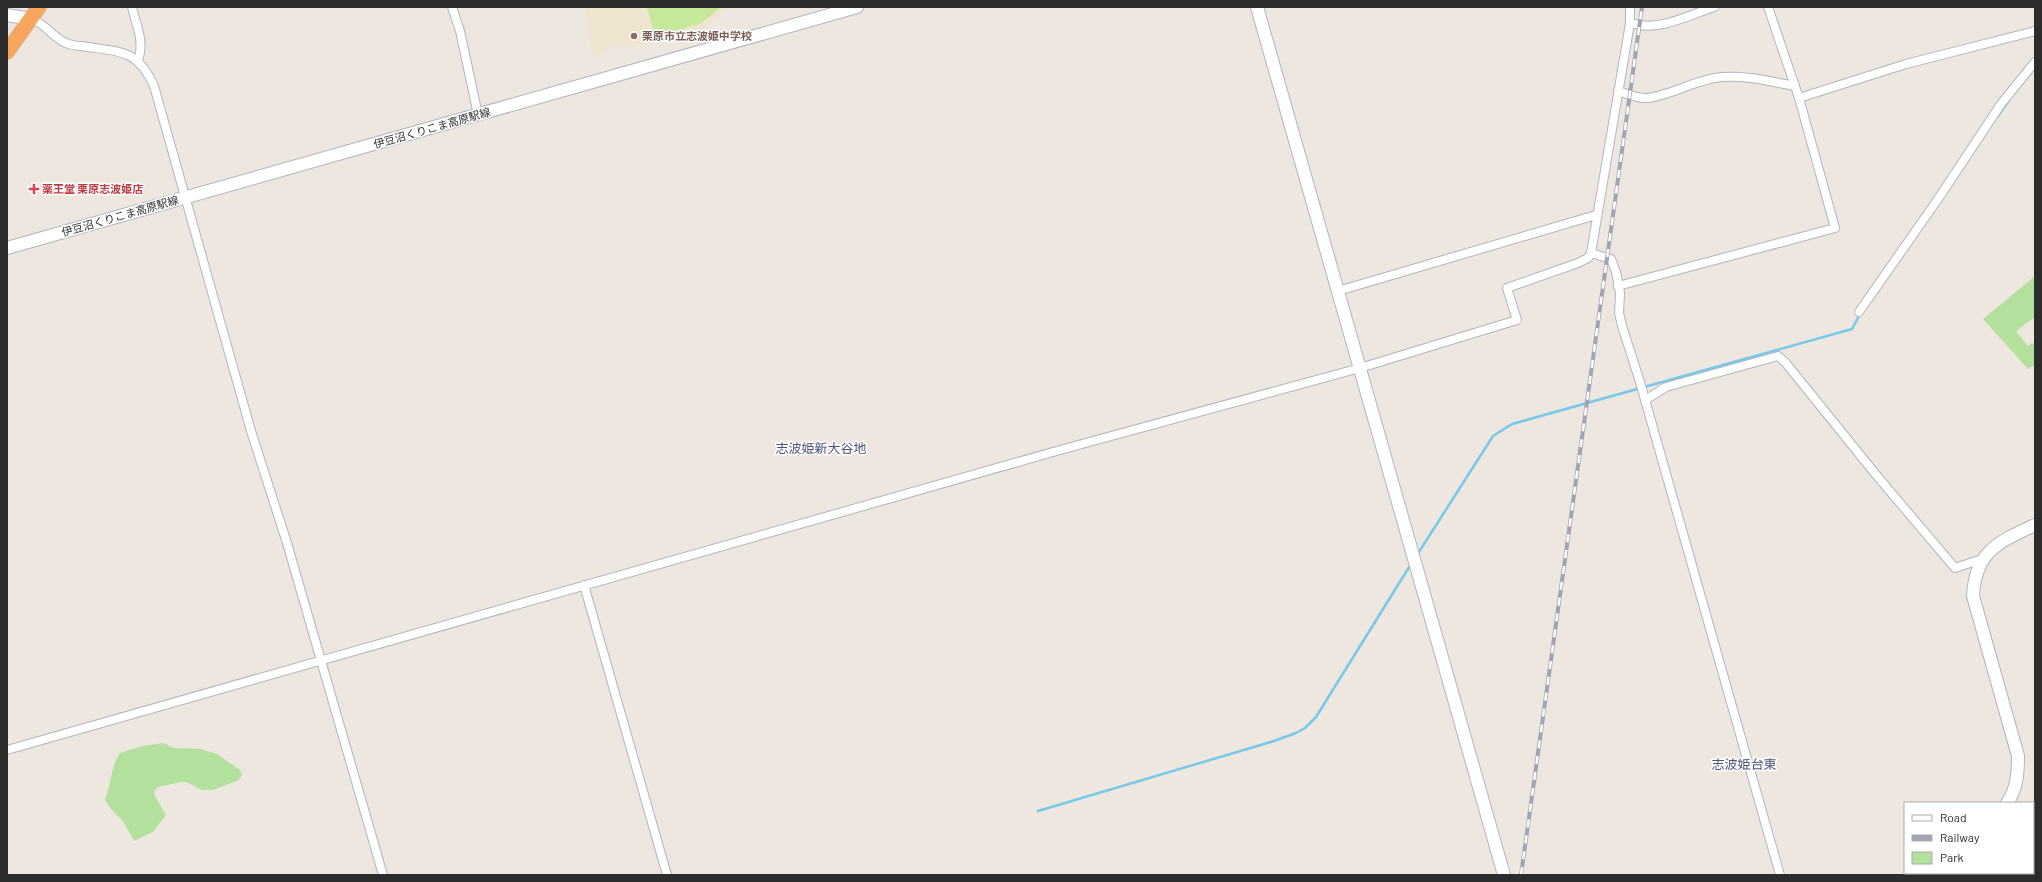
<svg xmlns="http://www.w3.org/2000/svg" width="2042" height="882" viewBox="0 0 2042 882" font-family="Barlow,'Noto Sans JP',sans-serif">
<rect width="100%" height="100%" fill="#ede7df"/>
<!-- education -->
<polygon fill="#eee4cf" points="584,7 728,7 705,28 652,44 609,48 603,55 593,57"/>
<!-- green -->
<g fill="#b3e19d">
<polygon points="2035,276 2035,317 2016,331 2028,346 2033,343 2035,346 2035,365 2028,369 1983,319"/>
<path d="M164 743 173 748 201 749 217 754 240 770 242 775 239 780 213 790H202L186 782H181L158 787 154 791 155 796 166 815 153 832 134 841 123 821 111 809 105 800C111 784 111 766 120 753L142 746Z"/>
</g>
<!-- pitch -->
<polygon fill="#c5e89a" points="647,7 721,7 700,24 655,36"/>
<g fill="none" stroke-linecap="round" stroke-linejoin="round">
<!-- stream -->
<g stroke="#76c9eb" stroke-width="2.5">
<polyline points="1998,116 2010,99"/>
<polyline points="1417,555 1493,436 1512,424 1852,329 1860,314"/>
<polyline points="1038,811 1274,741 1296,733 1305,728 1316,717 1411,564"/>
</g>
<defs>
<g id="street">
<path d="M132 7C136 25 145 42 138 60"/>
<polyline points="452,7 460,31 478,115"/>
<path d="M31 19C45 23 53 38 66 43 73 46 81 46 88 47 123 52 138 51 154 86L251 431 287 543 383 875"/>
<path d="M1630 23C1659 32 1686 16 1714 7"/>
<path d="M1618 91C1627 94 1638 99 1648 98 1673 95 1696 79 1722 77 1747 75 1772 82 1795 86"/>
<polyline points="1799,98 1906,64 2035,31"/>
<polyline points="1591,253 1611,259 1616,272 1620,293 1619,313 1622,326 1640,382 1780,875"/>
<polyline points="1618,286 1835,228 1799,98 1768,7"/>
<polyline points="1338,291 1596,215"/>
<polyline points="1859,312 1938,199 2001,104 2035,62"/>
<polyline points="1645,400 1666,387 1778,356 1785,362 1877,476 1955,568 1982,559"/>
<polyline points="584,585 667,875"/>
<polyline points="7,750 1060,450 1360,368 1517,320 1507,288 1578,263 1588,258 1591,253 1630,23 1630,7"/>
</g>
<g id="secondary">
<polyline points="1257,7 1504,875"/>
<polyline points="7,15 31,19"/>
<polyline points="7,248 857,7"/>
<path d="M2007 803C2017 789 2018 773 2018 756L1973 596C1975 552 1998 542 2035 525"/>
<polyline points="1942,875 1944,873"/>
</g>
<polyline id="highway" points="7,52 39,7"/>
</defs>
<!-- street casing -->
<use href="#street" stroke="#b2b4bf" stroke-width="10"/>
<!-- secondary casing -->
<use href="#secondary" stroke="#b2b4bf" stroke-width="14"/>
<!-- highway casing -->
<use href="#highway" stroke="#c8c8c8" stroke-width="16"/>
<!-- street -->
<use href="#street" stroke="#fff" stroke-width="8"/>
<!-- secondary -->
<use href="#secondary" stroke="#fff" stroke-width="12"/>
<!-- highway -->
<use href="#highway" stroke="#f8a55e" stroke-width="15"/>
<defs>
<polyline id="rail" points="1521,875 1642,7"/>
</defs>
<!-- rail casing -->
<use href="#rail" stroke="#a1a4b5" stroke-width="4"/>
<!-- rail -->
<use href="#rail" stroke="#fff" stroke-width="2.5" stroke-dasharray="8" stroke-linecap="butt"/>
</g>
<!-- markers -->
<circle fill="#8d6e63" stroke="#fff" stroke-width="1.5" cx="634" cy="36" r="4"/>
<path fill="#e0444e" stroke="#fff" stroke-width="1.5" d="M32 183h4v4h4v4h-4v4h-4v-4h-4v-4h4z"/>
<g text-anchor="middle" stroke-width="3" stroke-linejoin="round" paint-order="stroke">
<!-- education labels -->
<g font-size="11" font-weight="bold" fill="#785e54" stroke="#fff" text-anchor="start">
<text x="642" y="40">栗原市立志波姫中学校</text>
</g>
<!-- street labels -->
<g font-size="11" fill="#2c2c2c" stroke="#fff">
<text transform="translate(432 128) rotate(-16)" y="4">伊豆沼くりこま高原駅線</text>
<text transform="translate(120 216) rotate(-16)" y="4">伊豆沼くりこま高原駅線</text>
</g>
<!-- health labels -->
<g font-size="11" font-weight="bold" fill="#be3a42" stroke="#fff" text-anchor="start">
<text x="42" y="193">薬王堂 栗原志波姫店</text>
</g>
<!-- quarter labels -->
<g font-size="13" fill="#4d547b" stroke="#fff">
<text x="821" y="453">志波姫新大谷地</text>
<text x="1744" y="769">志波姫台東</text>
</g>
</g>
<!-- border -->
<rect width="2042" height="882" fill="none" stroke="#2c2c2c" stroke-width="16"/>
<!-- legend -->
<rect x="1904" y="802" width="130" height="72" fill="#ffffff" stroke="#ababab"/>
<rect x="1912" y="815" width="20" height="6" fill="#ffffff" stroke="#ababab"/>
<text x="1940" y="822" font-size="12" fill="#2c2c2c">Road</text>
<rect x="1912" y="835" width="20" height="6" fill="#a1a4b5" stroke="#ababab"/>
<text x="1940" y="842" font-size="12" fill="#2c2c2c">Railway</text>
<rect x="1912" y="852" width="20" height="12" fill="#b3e19d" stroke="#ababab"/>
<text x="1940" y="862" font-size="12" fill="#2c2c2c">Park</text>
</svg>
